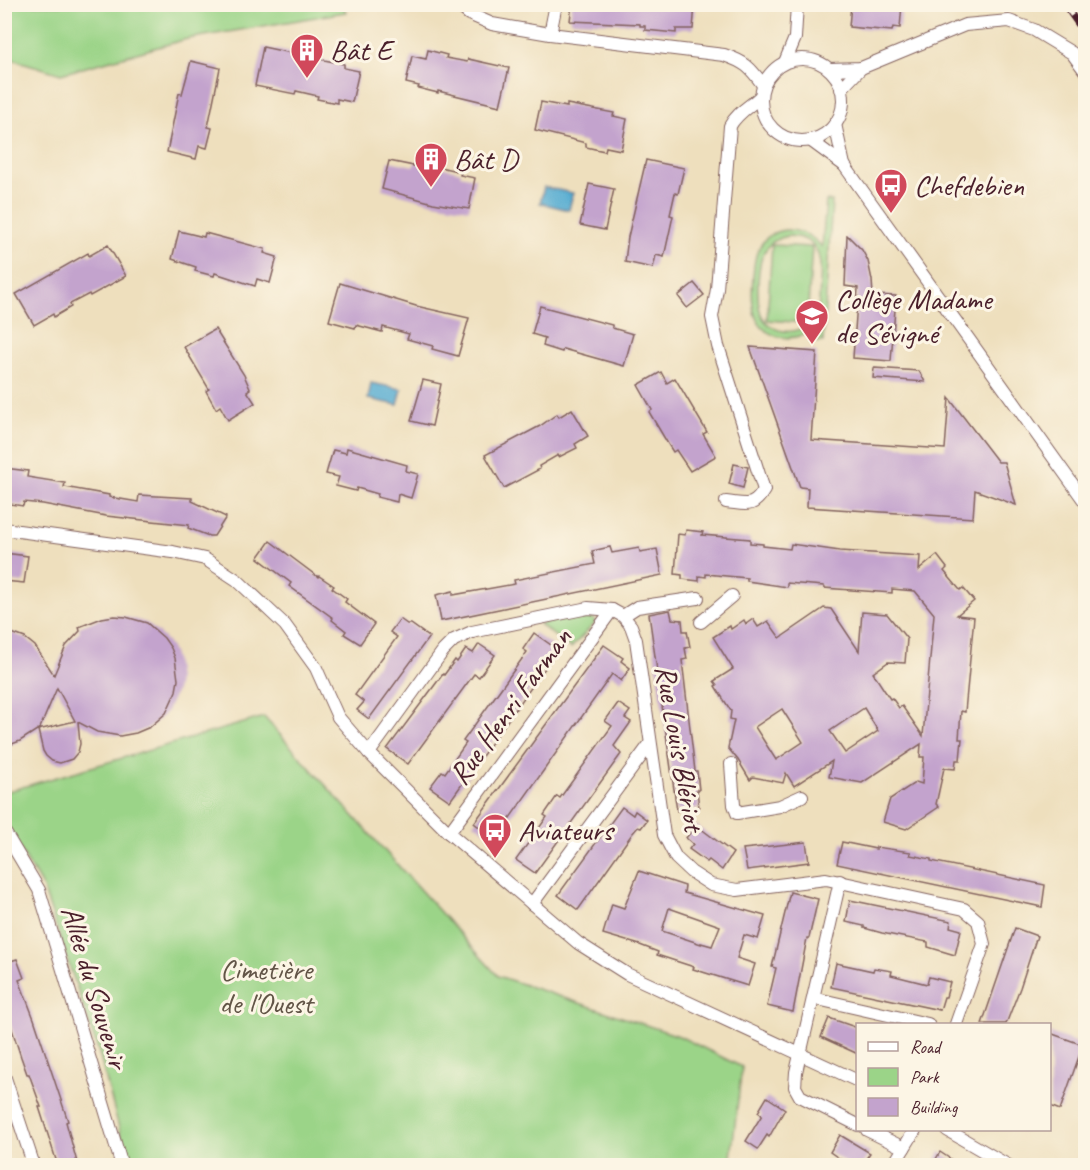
<svg xmlns="http://www.w3.org/2000/svg" width="1090" height="1170" viewBox="0 0 1090 1170" font-family="Caveat,sans-serif">
<rect width="100%" height="100%" fill="#fcf5e5"/>
<filter id="ink" filterUnits="userSpaceOnUse"><feTurbulence type="fractalNoise" baseFrequency=".0167" numOctaves="2"/><feDisplacementMap in="SourceGraphic" scale="12" xChannelSelector="R" yChannelSelector="G"/><feConvolveMatrix kernelMatrix="1 2 1 2 8 2 1 2 1" color-interpolation-filters="sRGB"/></filter>
<filter id="wash" filterUnits="userSpaceOnUse"><feTurbulence type="fractalNoise" baseFrequency=".008" numOctaves="4" result="noise"/><feDisplacementMap in="SourceGraphic" scale="24" xChannelSelector="R" yChannelSelector="G"/><feGaussianBlur stdDeviation="1.35" result="paint"/><feColorMatrix in="noise" values="0 0 0 0 0 0 0 0 0 0 0 0 0 0 0 0 0 1.4 0 .05"/><feComposite in="paint" operator="in"/></filter>
<g filter="url(#wash)">
<rect width="100%" height="100%" fill="#eedfbd"/>
<!-- green -->
<g fill="#9bd488" stroke="#727a5a" stroke-width="1.5" fill-rule="evenodd">
<polygon points="343,5 346,12 187,39 61,74 5,57 5,5"/>
<path d="M826 201H832L823 342H816L817 324C807 335 795 340 780 337 750 330 751 301 753 277 754 268 754 258 758 250 772 222 805 226 822 247ZM788 236C820 237 822 259 820 285 819 296 820 308 814 317 803 336 775 336 763 318 755 306 757 263 765 251 770 242 778 238 788 236Z"/>
<polygon points="772,245 812,247 807,323 767,320"/>
<polygon points="587,612 596,622 571,648 539,624"/>
<polygon points="264,717 498,976 679,1036 742,1067 730,1165 129,1165 99,1053 43,888 5,824 5,792"/>
</g>
<!-- water -->
<g fill="#54acd1" stroke="#4f667e" stroke-width="1.5">
<polygon points="544,187 573,193 569,210 540,203"/>
<polygon points="371,383 402,389 398,405 368,399"/>
</g>
<g id="blocks">
<!-- building -->
<g fill="#c3a3cd" fill-rule="evenodd">
<polygon points="572,4 695,4 693,29 676,29 676,33 645,30 645,26 640,26 640,24 570,21"/>
<polygon points="851,4 902,4 900,28 893,27 892,31 849,27"/>
<polygon points="263,47 329,61 344,64 344,68 359,71 352,102 337,99 337,103 317,99 318,96 296,91 295,94 255,86"/>
<polygon points="428,50 447,55 446,58 467,62 468,59 509,68 500,106 438,91 438,93 418,88 419,86 406,83 412,56 426,59"/>
<polygon points="191,61 220,68 208,127 212,128 207,148 199,146 196,159 167,152 179,93 182,94"/>
<polygon points="541,102 567,107 567,104 614,113 613,116 627,119 621,150 606,147 605,151 595,149 586,147 586,143 535,130"/>
<polygon points="646,160 684,168 678,194 675,193 670,215 673,216 664,257 656,255 653,268 625,262 628,237"/>
<polygon points="389,161 414,166 415,162 440,167 461,172 460,175 475,178 469,209 433,203 382,189"/>
<polygon points="589,184 614,189 605,230 580,225"/>
<polygon points="179,231 204,237 205,233 265,249 264,253 277,257 270,283 257,279 255,286 215,273 214,276 195,271 196,267 172,259"/>
<polygon points="847,235 862,250 868,261 872,280 873,295 896,296 891,361 853,358 858,288 845,286"/>
<polygon points="108,245 126,276 90,296 89,294 70,304 71,307 54,317 53,314 34,325 16,294 88,253 89,256"/>
<polygon points="340,283 416,306 469,318 458,356 432,349 433,346 407,339 409,334 383,327 382,332 356,325 355,328 329,321"/>
<polygon points="694,283 704,295 687,308 678,296"/>
<polygon points="540,306 612,325 612,328 633,334 624,366 563,349 562,352 543,346 545,338 532,334"/>
<polygon points="215,329 244,375 250,389 247,391 255,403 228,420 220,406 216,409 206,391 209,389 184,347"/>
<polygon points="750,347 817,352 811,440 945,449 949,398 998,462 1004,462 1016,505 975,490 973,518 807,507 808,488 800,487"/>
<polygon points="874,368 919,371 925,382 873,378"/>
<polygon points="661,372 667,383 675,378 707,432 703,434 716,456 690,471 676,450 673,452 668,444 649,412 652,410 638,385"/>
<polygon points="423,380 441,384 432,426 411,421"/>
<polygon points="572,409 588,436 575,444 577,448 559,457 558,455 539,466 540,469 504,488 485,455 540,426 557,414 559,417"/>
<polygon points="347,448 407,465 406,471 418,474 411,498 398,494 397,502 377,497 378,494 357,488 356,491 336,486 339,477 326,474 333,450 346,453"/>
<polygon points="734,464 748,467 743,488 729,484"/>
<polygon points="4,468 28,471 27,477 65,483 64,487 109,495 109,497 138,502 139,495 192,498 192,501 226,517 214,536 209,536 188,528 189,525 106,516 43,504 24,502 23,506 4,503"/>
<path d="M686 530 703 532 702 535 750 539V543L763 544V546L790 549 791 544 840 551 920 556 919 570 937 555 947 568 944 571 960 590 963 588 974 601 957 615 974 617 966 701 965 712 961 711 959 739H962L960 760H956L955 769 944 768 936 804 939 807 906 829 883 822 890 799 916 782 922 784 924 757H920L921 744 862 783 829 777 832 761 794 786 786 773 783 783 753 777 750 780 738 760 728 748 734 720 730 719 731 711 715 686 717 685 714 681 733 669 713 637 730 626 731 629 744 620 746 624 753 619 758 627 768 621 780 638 824 608 831 609 859 651 862 612 887 614 907 639 905 663 888 662 873 673 890 699 892 698 899 708 902 706 923 736 934 614 915 591 892 589V593L824 588V586L787 583V587L747 581V578L706 574V577L699 576V581L682 579V575L675 574 678 534 685 535ZM864 708 878 731 845 753 830 731ZM782 709 803 742 776 760 755 727Z"/>
<polygon points="270,541 318,577 319,576 334,586 332,588 347,599 345,602 374,624 360,644 344,634 346,631 332,620 333,618 289,586 291,583 258,558"/>
<polygon points="610,547 612,553 639,548 640,552 657,549 662,575 441,621 436,595 453,591 453,595 515,584 514,580 595,564 592,551"/>
<polygon points="4,553 28,556 24,583 4,581"/>
<polygon points="670,610 672,619 682,620 683,631 687,631 690,647 685,648 687,659 682,660 695,771 697,771 699,790 697,790 699,808 677,811 649,614"/>
<polygon points="114,616 126,617 147,623 164,638 171,648 175,658 178,680 176,691 166,713 150,727 136,733 120,736 97,732 78,722 80,744 78,752 72,759 60,763 52,761 46,756 43,751 38,730 75,721 57,688 40,728 20,741 4,747 4,630 25,638 35,646 54,675 66,646 80,631 79,627 102,618"/>
<polygon points="400,619 407,624 411,624 429,637 369,719 357,710 364,702 355,695 397,637 390,632"/>
<polygon points="534,633 558,650 450,801 430,787 442,771 445,773 466,743 463,741 527,652 523,649"/>
<polygon points="479,644 495,655 479,677 474,674 408,764 387,749 443,674 444,675 455,660 457,662 466,649 473,653"/>
<polygon points="604,645 623,658 621,661 630,668 621,681 612,674 495,839 474,823"/>
<polygon points="618,703 630,711 625,718 631,722 614,746 621,754 535,873 516,860 547,817 544,815 557,796 560,798 612,726 605,721"/>
<polygon points="622,807 633,815 635,811 647,820 641,828 638,827 632,834 578,910 558,895"/>
<polygon points="696,825 733,853 722,870 709,860 707,862 689,849 693,844 686,838"/>
<polygon points="806,842 809,862 747,870 743,849"/>
<polygon points="842,842 876,849 876,847 911,852 910,855 931,859 931,861 1045,885 1042,907 837,864"/>
<path d="M639 871 685 886 684 893 765 916 758 939 744 935 737 958 755 964 748 986 693 969 694 967 657 955 658 952 640 945 603 934 612 904 624 908ZM669 908 720 926 712 946 701 943V944L662 931Z"/>
<polygon points="790,892 818,899 809,938 807,938 793,1012 767,1006 776,968 772,967"/>
<polygon points="850,900 951,921 950,927 961,930 955,955 928,947 928,942 882,933 864,928 864,926 846,922"/>
<polygon points="1015,928 1037,936 1020,988 1006,1024 982,1024"/>
<polygon points="17,959 24,978 19,980 34,1019 68,1121 66,1122 78,1166 58,1166 39,1107 41,1107 29,1074 27,1074 21,1057 9,1020 4,1003 4,963"/>
<polygon points="836,963 873,971 874,968 892,971 891,975 927,984 929,977 950,982 946,997 944,997 940,1010 831,987"/>
<polygon points="829,1018 858,1028 858,1054 821,1037"/>
<polygon points="1050,1033 1083,1045 1060,1110 1050,1106"/>
<polygon points="767,1097 785,1109 769,1137 767,1135 758,1149 746,1141 762,1115 758,1112"/>
<polygon points="840,1135 870,1153 861,1166 850,1166 830,1152"/>
<polygon points="940,1152 961,1166 932,1166"/>
</g>
</g>
</g>
<g filter="url(#ink)">
<use href="#blocks" fill-opacity="0" stroke="#83625e" stroke-width="1.5"/>
<g fill="none" stroke-linecap="round" stroke-linejoin="round">
<defs>
<g id="street">
<path d="M457 4 469 14 492 24 550 34 724 55C745 62 750 67 763 85"/>
<polyline points="550,34 556,4"/>
<circle cx="802" cy="100" r="41"/>
<polyline points="785,62 795,38 797,4"/>
<polyline points="829,69 861,68 965,25 1009,21 1034,30 1072,53 1086,72"/>
<polyline points="841,89 861,68"/>
<polyline points="835,124 844,165"/>
<polyline points="810,140 844,165 1086,503"/>
<path d="M726 502C746 504 753 509 764 490L718 346 712 317 717 289 730 126C737 113 749 107 760 97"/>
<polyline points="4,529 173,552 205,559 237,580 285,625 316,668 338,717 369,753 449,833 578,943 627,974 858,1081"/>
<polyline points="623,616 637,607 698,598"/>
<polyline points="701,622 732,596"/>
<polyline points="369,753 443,651 454,640 472,632 588,608 612,610 623,616 631,626 636,640 664,835 676,858 691,872 711,885 737,890 826,879 964,909 978,921 984,944 956,1024"/>
<polyline points="731,764 734,805 737,813 780,806 802,796"/>
<polyline points="4,831 39,890 122,1166"/>
<polyline points="449,833 612,610"/>
<polyline points="840,881 796,1072 795,1087 800,1096 858,1125"/>
<polyline points="532,904 650,744"/>
<polyline points="813,998 928,1024"/>
<polyline points="4,1075 34,1166"/>
<polyline points="867,1130 904,1148"/>
<polyline points="947,1130 1009,1166"/>
<polyline points="893,1166 915,1130"/>
</g>
</defs>
<!-- street casing -->
<use href="#street" stroke="#83625e" stroke-width="14"/>
<!-- street -->
<use href="#street" stroke="#fff" stroke-width="12"/>
<defs>
<polyline id="rail" points="1064,4 1086,35"/>
</defs>
<!-- rail casing -->
<use href="#rail" stroke="#4a1f2b" stroke-width="7"/>
<!-- rail -->
<use href="#rail" stroke="#fcf5e5" stroke-width="4.5" stroke-dasharray="14" stroke-linecap="butt"/>
</g>
</g>
<!-- icons -->
<defs>
<symbol id="building-pin" viewBox="-11 -11 22 30"><path d="M0 17L-7.5 6A9.5 9.5 0 1 1 7.5 6Z" fill="#d1495b" stroke="#fcf5e5"/><path d="M-4-6H4V6H1V3H-1V6H-4ZM-2.5-4.3h1.7v1.8h-1.7ZM.8-4.3h1.7v1.8H.8ZM-2.5-1h1.7V.8h-1.7ZM.8-1h1.7V.8H.8Z" fill="#fff"/></symbol>
<symbol id="bus-pin" viewBox="-11 -11 22 30"><path d="M0 17L-7.5 6A9.5 9.5 0 1 1 7.5 6Z" fill="#d1495b" stroke="#fcf5e5"/><path d="M-5-6H5V4H4V6H2V4H-2V6H-4V4H-5ZM-3.5-4V0h7V-4ZM-3.5 1.2v1.5H-2V1.2ZM2 1.2v1.5H3.5V1.2Z" fill="#fff"/></symbol>
<symbol id="school-pin" viewBox="-11 -11 22 30"><path d="M0 17L-7.5 6A9.5 9.5 0 1 1 7.5 6Z" fill="#d1495b" stroke="#fcf5e5"/><path d="M0-5L7-2L0 1L-7-2ZM-4 1L0 2.5L4 1V4Q0 6-4 4Z" fill="#fff"/></symbol>
</defs>
<g fill-rule="evenodd">
<use href="#building-pin" x="288" y="31" width="38" height="52"/>
<use href="#building-pin" x="412" y="140" width="38" height="52"/>
<use href="#bus-pin" x="872" y="166" width="38" height="52"/>
<use href="#school-pin" x="793" y="297" width="38" height="52"/>
<use href="#bus-pin" x="476" y="811" width="38" height="52"/>
</g>
<g text-anchor="middle" stroke-width="6" stroke-linejoin="round" paint-order="stroke">
<!-- poi labels -->
<g font-size="30" fill="#4a1f2b" stroke="#fcf5e5" text-anchor="start">
<text x="330" y="60">Bât E</text>
<text x="454" y="169">Bât D</text>
<text x="914" y="195">Chefdebien</text>
<text x="835" y="309">Collège Madame<tspan x="835" dy="34">de Sévigné</tspan></text>
<text x="518" y="840">Aviateurs</text>
</g>
<!-- street labels -->
<g font-size="30" fill="#4a1f2b" stroke="#fcf5e5">
<text transform="translate(510 706) rotate(-54)" y="10">Rue Henri Farman</text>
<text transform="translate(680 748) rotate(80)" y="10">Rue Louis Blériot</text>
<text transform="translate(95 987) rotate(73)" y="10">Allée du Souvenir</text>
</g>
<!-- park labels -->
<g font-size="30" fill="#625547" stroke="#fcf5e5">
<text x="266" y="979">Cimetière<tspan x="266" dy="34">de l'Ouest</tspan></text>
</g>
</g>
<!-- margin -->
<rect width="1090" height="1170" fill="none" stroke="#fcf5e5" stroke-width="24"/>
<!-- legend -->
<rect x="856" y="1023" width="195" height="108" fill="#fcf5e5" stroke="#b59f9b" stroke-width="1.5"/>
<rect x="868" y="1042" width="30" height="9" fill="#ffffff" stroke="#b59f9b" stroke-width="1.5"/>
<text x="910" y="1053" font-size="18" fill="#4a1f2b">Road</text>
<rect x="868" y="1068" width="30" height="18" fill="#9bd488" stroke="#b59f9b" stroke-width="1.5"/>
<text x="910" y="1083" font-size="18" fill="#4a1f2b">Park</text>
<rect x="868" y="1098" width="30" height="18" fill="#c3a3cd" stroke="#b59f9b" stroke-width="1.5"/>
<text x="910" y="1113" font-size="18" fill="#4a1f2b">Building</text>
</svg>
